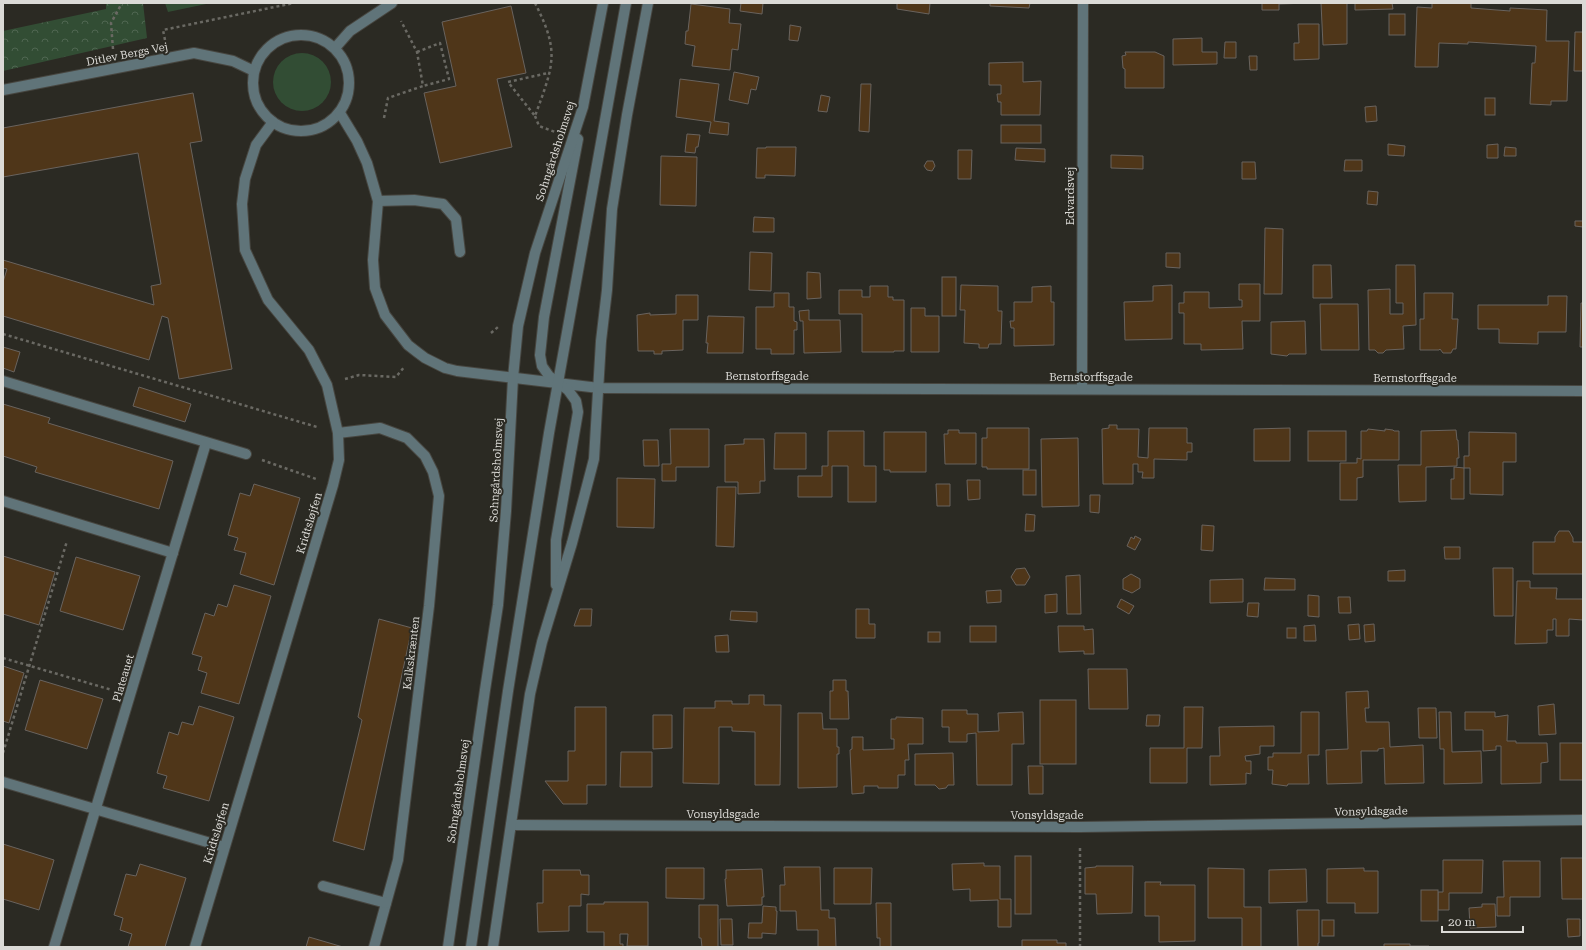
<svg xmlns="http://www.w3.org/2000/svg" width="1586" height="950" viewBox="0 0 1586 950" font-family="'Roboto Serif',serif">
<defs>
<pattern id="forest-crowns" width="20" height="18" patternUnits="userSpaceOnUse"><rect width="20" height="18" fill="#324d34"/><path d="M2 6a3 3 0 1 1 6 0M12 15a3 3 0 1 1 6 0" fill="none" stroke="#4f6651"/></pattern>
</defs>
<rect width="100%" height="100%" fill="#2b2a23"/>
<!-- grass -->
<g fill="#324d34">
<polygon points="165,3 211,3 168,12"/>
<circle cx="302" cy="82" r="29"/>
</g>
<!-- forest -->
<polygon fill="url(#forest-crowns)" points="106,3 143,3 147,38 3,71 3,31 106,9"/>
<!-- building -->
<g fill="#4f3619" stroke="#69635e">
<polygon points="741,3 763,3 762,14 740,11"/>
<polygon points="897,3 930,3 929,14 897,9"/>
<polygon points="990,3 1030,3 1029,8 990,6"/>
<polygon points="1262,3 1309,3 1279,4 1279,10 1262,10"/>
<polygon points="1321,3 1352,3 1347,3 1347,44 1323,45"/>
<polygon points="1355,3 1392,3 1393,9 1355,10"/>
<polygon points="1432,3 1471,3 1471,8 1510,11 1510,8 1547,10 1546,41 1569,41 1567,101 1551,101 1551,105 1530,104 1532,63 1535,63 1536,46 1468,42 1468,44 1439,43 1438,67 1415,67 1417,7 1432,8"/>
<polygon points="691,4 730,9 729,23 741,24 738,50 732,49 730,70 692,66 695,46 685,44 686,31 688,31"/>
<polygon points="511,6 526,73 497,79 512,147 440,163 424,93 456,86 442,22"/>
<rect x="1389" y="14" width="16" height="21"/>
<polygon points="1298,24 1319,24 1319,59 1294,60 1294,43 1299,43"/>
<polygon points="790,25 801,27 798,41 789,40"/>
<polygon points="1575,32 1583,32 1583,71 1574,71"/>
<polygon points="1202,38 1202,52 1217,52 1217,64 1173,65 1173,39"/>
<polygon points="1225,42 1236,42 1236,58 1224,58"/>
<polygon points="1125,52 1155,52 1164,56 1164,88 1125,88 1125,69 1123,68 1122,56 1126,55"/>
<polygon points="1249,56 1257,56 1257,70 1250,70"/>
<polygon points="1023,62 1023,82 1041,81 1040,115 1001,115 1001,102 998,102 997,94 1001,94 1001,85 989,85 989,63"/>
<polygon points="734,72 759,77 756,90 751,89 748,104 729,100"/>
<polygon points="680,79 719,84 714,121 729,123 728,135 709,133 711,122 676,117"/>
<polygon points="861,84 871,84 869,132 859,131"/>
<polygon points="193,93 202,141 190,143 232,369 179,379 168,318 162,316 149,360 3,316 3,282 7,269 3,268 3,260 154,305 151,286 161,284 138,153 3,177 3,128"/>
<polygon points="821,95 830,97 827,112 818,111"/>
<rect x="1485" y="98" width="10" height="17"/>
<polygon points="1376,106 1377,121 1366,122 1365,107"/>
<rect x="1001" y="125" width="40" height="18"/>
<polygon points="687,134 700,135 698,147 696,147 695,153 685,152"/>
<polygon points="1388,144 1405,146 1404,156 1388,155"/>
<polygon points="1498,144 1498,158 1487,158 1487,145"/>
<polygon points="766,147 796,147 795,176 765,175 765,178 756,178 757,148 766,148"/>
<polygon points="1505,147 1516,148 1516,156 1504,156"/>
<polygon points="1016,148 1045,149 1045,162 1015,160"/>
<polygon points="958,150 972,150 971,179 958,179"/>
<polygon points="1111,155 1143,156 1143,169 1111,168"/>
<polygon points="661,156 697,157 696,206 660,205"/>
<polygon points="1345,160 1362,160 1362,171 1344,171"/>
<polygon points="927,161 933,161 935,166 932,171 927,170 924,166"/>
<polygon points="1242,162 1255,162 1256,179 1242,179"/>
<polygon points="1368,191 1378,192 1377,205 1367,204"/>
<polygon points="754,217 774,218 774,232 753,232"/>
<polygon points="1575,221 1583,221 1583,227 1575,226"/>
<polygon points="1265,228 1283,229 1282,294 1264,294"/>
<polygon points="750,252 772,253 771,291 749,290"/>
<polygon points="1166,253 1180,253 1180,268 1166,267"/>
<polygon points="1313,265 1331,265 1332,298 1313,298"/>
<polygon points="1396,265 1415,265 1416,325 1403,326 1404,349 1386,350 1383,353 1378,353 1375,350 1369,350 1368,290 1390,289 1390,314 1403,314 1403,303 1396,303"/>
<polygon points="807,272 820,273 821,298 807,299"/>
<rect x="942" y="277" width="14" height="39"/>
<polygon points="1239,284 1260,284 1260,321 1242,321 1243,349 1201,350 1201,344 1184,344 1184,313 1179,313 1179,303 1184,303 1184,292 1209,292 1209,308 1242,307 1242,300 1239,300"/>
<polygon points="961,285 998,286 998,311 1002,311 1001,344 989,344 988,348 979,348 979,344 964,343 965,310 960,310"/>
<polygon points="1172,285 1172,339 1125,340 1124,302 1153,301 1153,286"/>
<polygon points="870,286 888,286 888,297 893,297 893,300 904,300 904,351 894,351 894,352 862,352 862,314 839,314 839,290 862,290 862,297 870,297"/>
<polygon points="1051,286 1051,302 1054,302 1054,345 1014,346 1014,328 1011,328 1010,321 1014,321 1014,302 1032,302 1032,287"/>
<polygon points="774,293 789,293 789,307 794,307 794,321 797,322 797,330 794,330 794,354 771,354 771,349 756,349 756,307 774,307"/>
<polygon points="1424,293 1453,293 1452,319 1458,319 1456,349 1453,349 1451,353 1443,353 1440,349 1439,350 1420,350 1420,319 1424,319"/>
<polygon points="676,295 698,295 698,320 683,320 683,350 662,351 662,354 654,354 654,351 638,351 637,315 650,313 650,315 676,314"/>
<polygon points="1548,296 1567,296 1566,332 1538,332 1538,344 1499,343 1499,329 1478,329 1478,305 1548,305"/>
<polygon points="1581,303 1583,303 1583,347 1580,347"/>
<polygon points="1320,304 1358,304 1359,350 1321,350"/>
<polygon points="911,308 925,308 925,316 939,316 939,352 911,352"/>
<polygon points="809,310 809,320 840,320 841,352 804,353 803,321 800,321 799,311"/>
<polygon points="708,316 744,317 743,353 707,353 708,343 706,343"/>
<polygon points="1305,321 1306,354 1289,354 1287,356 1271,354 1271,322"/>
<polygon points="3,347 20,352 14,372 3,368"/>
<polygon points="139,387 191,404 185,422 133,406"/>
<polygon points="3,404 50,418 48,423 173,461 159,509 35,472 37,467 3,456"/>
<polygon points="1109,425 1117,425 1117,429 1139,429 1138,457 1148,458 1149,428 1187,428 1187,443 1192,443 1192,452 1187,452 1187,460 1154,459 1154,478 1142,478 1143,472 1138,472 1138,464 1133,464 1133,484 1103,484 1102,429 1109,428"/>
<polygon points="987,428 1029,428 1029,469 987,469 987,467 982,467 982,438 987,438"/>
<polygon points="1290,428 1290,461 1254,461 1254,429"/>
<polygon points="670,429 709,429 709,467 676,467 676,481 662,481 662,464 671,464"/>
<polygon points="1368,429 1385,431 1385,429 1393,430 1394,431 1399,431 1399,460 1363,460 1363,477 1357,478 1357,500 1340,500 1340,463 1357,463 1357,458 1361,459 1361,431 1367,431"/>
<polygon points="948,430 959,430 959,433 976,433 976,464 945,464 944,434 948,434"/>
<polygon points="1456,430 1457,440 1458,440 1459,458 1457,458 1457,466 1426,467 1426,501 1399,502 1398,465 1421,465 1421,431"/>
<polygon points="828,431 864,431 864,466 876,466 876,502 848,502 848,466 832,466 832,497 798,497 798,476 822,476 822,466 828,466"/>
<rect x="1308" y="431" width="38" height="30"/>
<polygon points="884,432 926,432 926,472 890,472 890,470 884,470"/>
<polygon points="1469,432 1516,433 1516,462 1503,462 1503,495 1470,494 1470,468 1464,468 1464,456 1469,456"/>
<polygon points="775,433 806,433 806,469 774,469"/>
<polygon points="1078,438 1079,506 1042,507 1041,439"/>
<polygon points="744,439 764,439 765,481 760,481 760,493 738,494 738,482 725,482 725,445 744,444"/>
<polygon points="643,440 658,440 659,466 644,466"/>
<polygon points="1454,467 1464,468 1464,499 1451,499 1451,479 1454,479"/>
<rect x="1023" y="470" width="13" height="25"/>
<polygon points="617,478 655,479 654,528 617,527"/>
<polygon points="967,480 980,480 980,499 968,500"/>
<polygon points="254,484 300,498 274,585 240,574 246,553 234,550 238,538 228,535 240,493 250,496"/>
<polygon points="936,484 950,484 950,506 937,506"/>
<polygon points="717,487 736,487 734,547 716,546"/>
<polygon points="1090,495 1100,495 1099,513 1090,512"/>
<polygon points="1026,514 1035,515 1034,531 1025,531"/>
<polygon points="1202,525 1214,526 1213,551 1201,550"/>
<polygon points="1559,531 1569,531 1573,538 1573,542 1583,542 1583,574 1533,574 1533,542 1555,542 1555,537"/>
<polygon points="1135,536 1141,539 1135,550 1127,546 1131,537 1134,539"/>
<polygon points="1444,547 1460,547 1460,559 1445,559"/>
<polygon points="3,556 55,572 39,625 3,614"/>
<polygon points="76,557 140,576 123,630 60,611"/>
<polygon points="1025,568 1030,577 1025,585 1016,585 1011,577 1016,569"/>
<polygon points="1493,568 1513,568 1513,616 1494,616"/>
<polygon points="1405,570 1405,581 1388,581 1388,571"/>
<polygon points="1131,574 1140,579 1140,588 1132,593 1123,589 1123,579"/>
<polygon points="1080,575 1081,614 1067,614 1066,576"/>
<polygon points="1265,578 1295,579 1295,590 1264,590"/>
<polygon points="1243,579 1243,602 1210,603 1210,580"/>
<polygon points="1517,581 1530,581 1530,588 1557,588 1556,599 1583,599 1583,620 1569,619 1569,636 1556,636 1556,619 1553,619 1553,630 1547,630 1547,643 1515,644"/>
<polygon points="234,585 271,596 239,704 201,693 207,673 198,670 202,657 192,654 205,613 214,616 218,604 227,607"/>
<polygon points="1001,590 1001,602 987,603 986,591"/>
<polygon points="1057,594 1057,612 1045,613 1045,595"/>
<polygon points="1308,595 1319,596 1319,617 1308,616"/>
<polygon points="1338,597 1350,597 1351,613 1339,613"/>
<polygon points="1121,599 1134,606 1129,614 1117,607"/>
<polygon points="1248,603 1259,603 1258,617 1247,616"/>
<polygon points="580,609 592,609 591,626 574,626"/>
<polygon points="856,609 869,609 869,624 875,624 875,638 856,638"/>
<polygon points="731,611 757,612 757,622 730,620"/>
<polygon points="379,619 412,628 364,850 333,841 362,720 358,717"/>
<polygon points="1359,624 1360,639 1349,640 1348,625"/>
<polygon points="1374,624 1375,641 1365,642 1364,625"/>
<polygon points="1315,625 1316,641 1304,641 1304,626"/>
<rect x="970" y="626" width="26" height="16"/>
<polygon points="1058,626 1084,626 1084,630 1093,629 1094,654 1084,654 1084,651 1059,652"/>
<rect x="1287" y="628" width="9" height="10"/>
<rect x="928" y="632" width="12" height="10"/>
<polygon points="728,635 729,652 716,652 715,636"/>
<polygon points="3,666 24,673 9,723 3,721"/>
<polygon points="1088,669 1127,669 1128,709 1089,709"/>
<polygon points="40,680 103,699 87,749 25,730"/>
<polygon points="833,680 846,680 846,691 848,691 849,719 830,719 830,691 833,691"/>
<polygon points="1368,691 1369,708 1365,708 1366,722 1389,722 1390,747 1423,745 1424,783 1385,784 1384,748 1378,749 1378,751 1361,751 1362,783 1327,784 1326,750 1348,749 1346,692"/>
<polygon points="749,695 764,695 764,705 781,705 780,785 755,785 755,732 732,731 732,727 719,727 719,784 683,783 684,708 715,708 715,701 732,701 732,704 749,704"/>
<rect x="1040" y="700" width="36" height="64"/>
<polygon points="1554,704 1556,734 1539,735 1538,706"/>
<polygon points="199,706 234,717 209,801 163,788 167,776 157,773 169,732 178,735 182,722 193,725"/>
<polygon points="575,707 606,707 606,785 587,785 587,804 563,804 545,781 568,781 568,751 575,751"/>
<polygon points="1184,707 1203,707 1202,748 1187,748 1187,783 1150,783 1150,748 1184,748"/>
<polygon points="1418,708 1436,708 1437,738 1419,738"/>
<polygon points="942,710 967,710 967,714 978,714 978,732 999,731 998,713 1023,712 1024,744 1012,744 1012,785 977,785 976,733 967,734 967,742 949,742 949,727 942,727"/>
<polygon points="1301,712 1319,712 1319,755 1308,755 1309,784 1288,784 1287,786 1272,784 1273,770 1268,770 1268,757 1273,757 1273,753 1301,753"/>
<polygon points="1439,712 1451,712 1452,752 1481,751 1482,783 1444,784 1444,749 1440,749"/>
<polygon points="1465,712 1495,712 1495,717 1508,715 1507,741 1516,741 1516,743 1547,743 1548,762 1541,763 1541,783 1501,784 1501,746 1496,746 1496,750 1483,751 1483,730 1465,730"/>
<polygon points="798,713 822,713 823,729 837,729 837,747 839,747 839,754 837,754 837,787 798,788"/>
<polygon points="653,715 672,715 672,748 653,749"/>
<polygon points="1147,715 1160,715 1159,726 1146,726"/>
<polygon points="896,717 923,718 923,744 908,744 909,760 905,760 905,775 898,775 898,788 878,788 878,786 864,786 864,793 852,794 850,750 852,749 852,737 863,737 863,750 894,749 894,739 891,739 891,719 896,719"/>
<polygon points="1274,726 1274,746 1260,746 1260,754 1245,756 1246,761 1251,761 1251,774 1246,773 1246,784 1210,785 1210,756 1220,756 1219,727"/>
<rect x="1560" y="743" width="23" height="37"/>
<polygon points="621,752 652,752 652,787 620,787"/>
<polygon points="953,753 954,785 948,785 946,788 939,789 935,785 915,785 915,754"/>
<polygon points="1028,766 1043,766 1043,794 1029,794"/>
<polygon points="3,844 54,860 39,910 3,899"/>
<rect x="1015" y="856" width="16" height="58"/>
<polygon points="1561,858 1583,858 1583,899 1562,899"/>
<polygon points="1443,860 1483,860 1482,893 1449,893 1449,910 1438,910 1438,892 1443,892"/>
<polygon points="1503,861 1540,861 1540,897 1510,897 1510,916 1497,916 1497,897 1504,897"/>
<polygon points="984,863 984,866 1000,866 1000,899 1011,899 1011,927 998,927 998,900 970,901 970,889 953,890 952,864"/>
<polygon points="140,864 186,878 165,947 128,947 132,934 120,930 123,918 114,915 126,874 136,876"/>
<polygon points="1096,866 1133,866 1132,913 1097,914 1096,894 1085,894 1085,868 1096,867"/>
<polygon points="784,867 820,867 821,910 829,910 829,918 835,918 836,947 818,947 818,930 797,930 796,911 780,911 780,885 785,885"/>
<polygon points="666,868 704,868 704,899 666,898"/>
<polygon points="834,868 872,868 871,904 834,904"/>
<polygon points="1208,868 1244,869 1244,907 1261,907 1261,947 1242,947 1242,918 1208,918"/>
<polygon points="1364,868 1364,871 1378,871 1378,913 1355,913 1355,903 1327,903 1327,869"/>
<polygon points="762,869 764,897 762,897 762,905 727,906 725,879 726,879 726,870"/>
<polygon points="1306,869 1307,902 1269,903 1269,870"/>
<polygon points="543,870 580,870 581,875 589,875 589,895 581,894 581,906 569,906 569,931 538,932 537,903 543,903"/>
<polygon points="1145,882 1161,882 1160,885 1195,885 1195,941 1159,942 1159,916 1145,916"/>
<rect x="1421" y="890" width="17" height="31"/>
<polygon points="604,902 648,902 648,946 627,946 628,934 620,934 620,944 623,944 623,947 604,947 604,932 587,932 587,904 604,904"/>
<polygon points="876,903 891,903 891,947 880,947 880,938 877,938"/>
<polygon points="1482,904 1495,904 1496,927 1470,928 1469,908 1482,907"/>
<polygon points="699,905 718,905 718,947 702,947 701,938 699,938"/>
<polygon points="763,906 776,907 776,911 777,911 776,934 762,933 762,938 748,938 749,923 762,923"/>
<polygon points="1297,910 1319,910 1319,943 1318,943 1318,947 1298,947"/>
<polygon points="720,919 732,919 733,945 721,945"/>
<polygon points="1567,919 1580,919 1580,936 1568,937"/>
<rect x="1322" y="920" width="12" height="16"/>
<polygon points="309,937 343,947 306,947"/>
<polygon points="1022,940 1057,940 1057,943 1066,943 1066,947 1022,947"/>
<polygon points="1384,944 1410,944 1410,946 1429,946 1429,947 1384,947"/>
</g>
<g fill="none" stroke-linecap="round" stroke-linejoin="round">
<defs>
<g id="minor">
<circle cx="301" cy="83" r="48"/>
<polyline points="335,48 350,31 392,3"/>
<polyline points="3,90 194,53 233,61 254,71"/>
<polyline points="340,113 357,141 367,163 378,201 373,260 375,288 385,315 408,345 417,352 425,358 445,368 457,371 599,388 1583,391"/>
<polyline points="378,201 414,200 443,204 456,219 460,252"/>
<polyline points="3,381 246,454"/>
<polyline points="1082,389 1083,3"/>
<polyline points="338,433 380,428 407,438 425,456 433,472 439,496 429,606 398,860 374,947"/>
<polyline points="3,501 173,553"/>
<polyline points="556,585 556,540 578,412 576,401 568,390 549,376 542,366 540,355 544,317 578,139"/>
<polyline points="3,782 224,847"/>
<polyline points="511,825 1080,827 1583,820"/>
<polyline points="323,886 386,903"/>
<polyline points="54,947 206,443"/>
<polyline points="195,947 333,485 339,460 338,433 327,385 309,350 268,300 245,250 242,204 245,179 256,145 273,122"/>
<polyline points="448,947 485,690 498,605 506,511 513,378 518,326 535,253 583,107 603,3"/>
<polyline points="471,947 508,691 549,433 626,3"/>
<polyline points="493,947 530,694 542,642 572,543 594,459 601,341 607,290 612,209 627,115 648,3"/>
</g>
</defs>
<!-- minor casing -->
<use href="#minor" stroke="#474640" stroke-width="12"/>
<!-- path -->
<g stroke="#6a6963" stroke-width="2.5" stroke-dasharray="3 3" stroke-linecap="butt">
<path d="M535 3C544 21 554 42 551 63 550 77 540 102 535 116L508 82 548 73"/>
<polyline points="165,40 163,30 294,3"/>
<polyline points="113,49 111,23 122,3"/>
<polyline points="417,52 440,43 449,79 423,86"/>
<polyline points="535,116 539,126 555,132"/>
<polyline points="384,118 388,98 423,86 417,52 401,21"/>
<polyline points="491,333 498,327"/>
<polyline points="3,334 317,427"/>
<polyline points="345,379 359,375 396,377 405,366"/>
<polyline points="262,460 316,479"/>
<polyline points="3,658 112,690"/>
<polyline points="3,753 67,541"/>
<polyline points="1080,947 1080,846"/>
</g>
<!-- minor -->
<use href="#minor" stroke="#607479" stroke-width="10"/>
</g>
<g text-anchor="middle" stroke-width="4" stroke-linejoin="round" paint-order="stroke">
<!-- street labels -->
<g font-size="11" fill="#dbdad6" stroke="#2b2a23">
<text transform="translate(127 54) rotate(-11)" y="4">Ditlev Bergs Vej</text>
<text transform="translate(555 151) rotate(-72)" y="4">Sohngårdsholmsvej</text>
<text transform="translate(1070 196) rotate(-90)" y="4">Edvardsvej</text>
<text x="767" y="380">Bernstorffsgade</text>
<text x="1091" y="381">Bernstorffsgade</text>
<text x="1415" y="382">Bernstorffsgade</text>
<text transform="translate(496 470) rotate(-87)" y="4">Sohngårdsholmsvej</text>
<text transform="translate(309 523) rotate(-73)" y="4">Kridtsløjfen</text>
<text transform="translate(411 653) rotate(-83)" y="4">Kalkskrænten</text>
<text transform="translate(123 678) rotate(-73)" y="4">Plateauet</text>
<text transform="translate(458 791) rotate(-82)" y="4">Sohngårdsholmsvej</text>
<text transform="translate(1371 811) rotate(-1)" y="4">Vonsyldsgade</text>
<text x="723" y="818">Vonsyldsgade</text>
<text x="1047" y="819">Vonsyldsgade</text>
<text transform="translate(216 833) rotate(-73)" y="4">Kridtsløjfen</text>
</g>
</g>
<!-- border -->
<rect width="1586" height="950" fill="none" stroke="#dbdad6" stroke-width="8"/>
<!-- scale -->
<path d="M1442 926v6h81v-6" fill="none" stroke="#dbdad6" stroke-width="2"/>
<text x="1448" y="926" font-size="12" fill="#dbdad6" stroke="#2b2a23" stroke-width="3" paint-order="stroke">20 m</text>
</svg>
